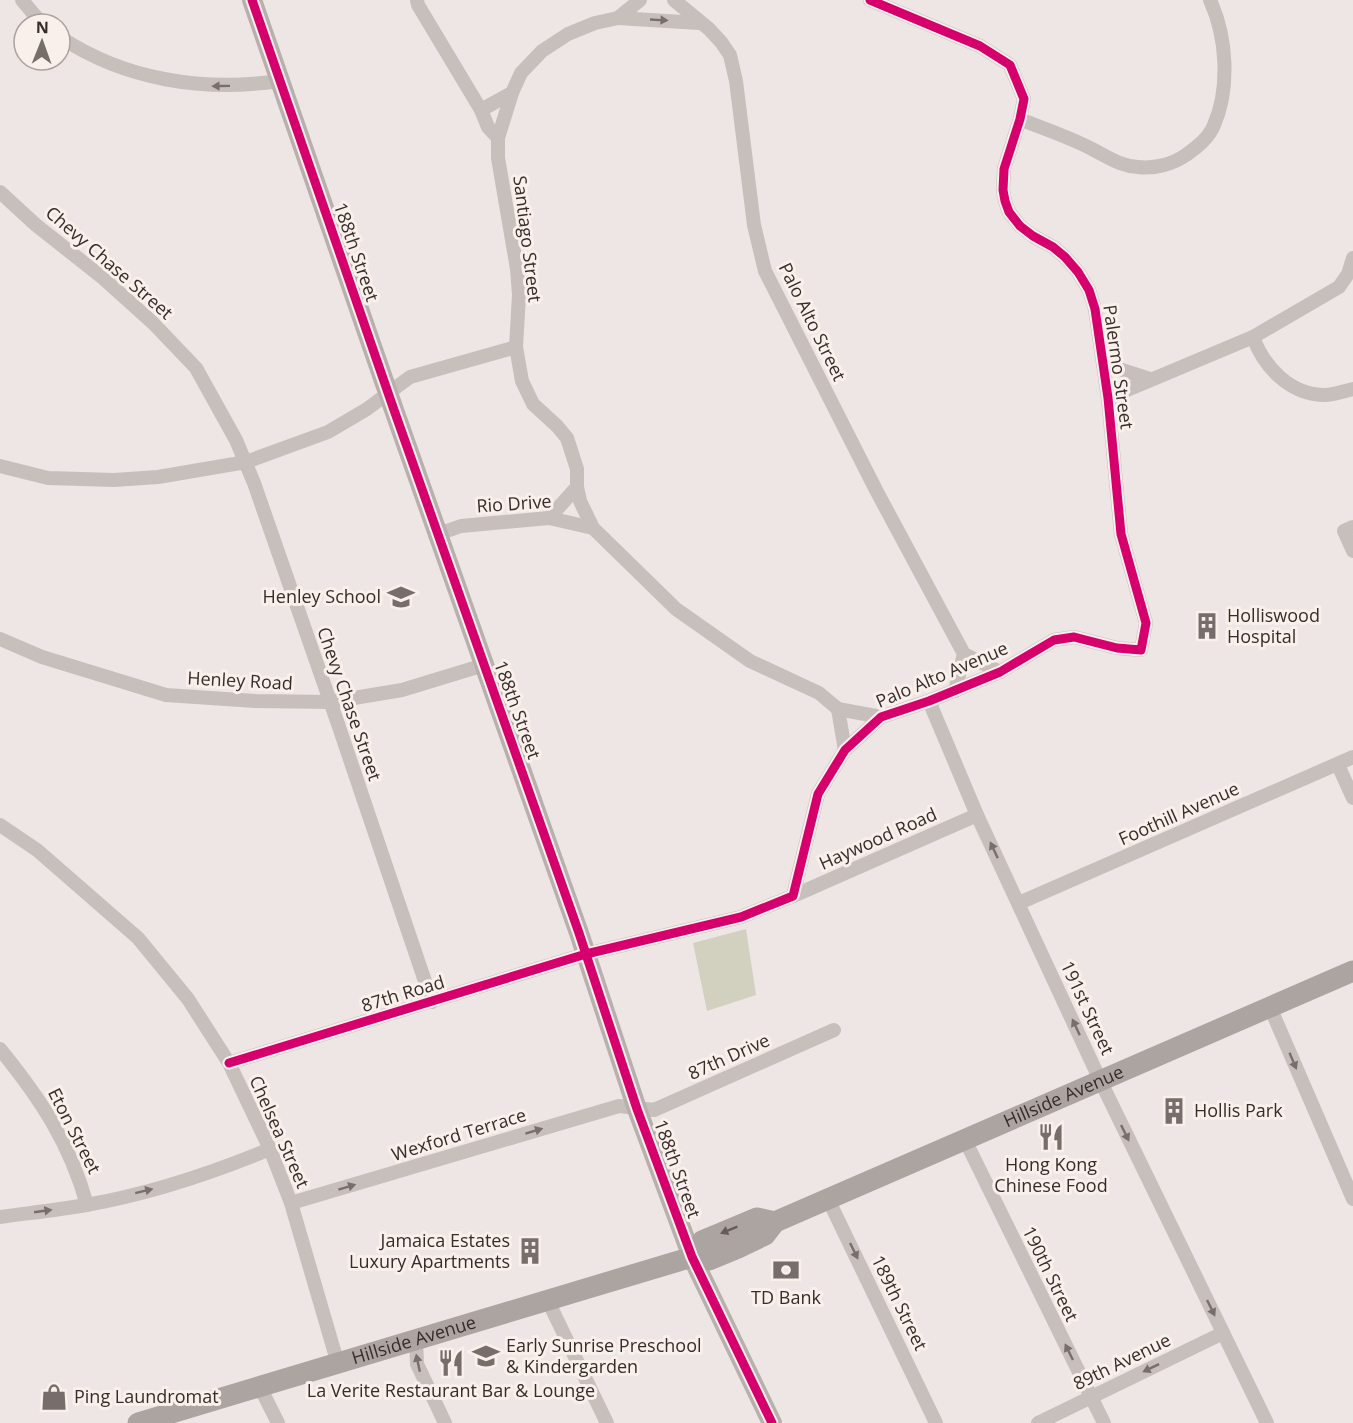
<svg xmlns="http://www.w3.org/2000/svg" width="1353" height="1423" viewBox="0 0 1353 1423" font-family="'Open Sans',sans-serif">
<rect width="100%" height="100%" fill="#ede6e4"/>
<!-- green -->
<polygon fill="#d2d1bf" points="746,929 756,995 707,1011 693,943"/>
<g fill="none" stroke-linecap="round" stroke-linejoin="round">
<!-- street -->
<g stroke="#c7bfbc" stroke-width="14">
<polyline points="22,0 42,24"/>
<polyline points="417,0 418,5 481,110 488,127 498,138 498,158 517,269 519,295 516,347 522,381 533,404 557,426 567,438 577,469 577,487 580,501 593,528 676,609 750,661 819,693 838,709 881,717"/>
<polyline points="674,0 709,29 721,42 730,55 736,81 754,225 765,271 876,490 964,654 1000,672"/>
<polyline points="618,18 699,23"/>
<path d="M60 37C125 80 203 92 279 81"/>
<polyline points="481,110 512,93"/>
<path d="M1020 119C1044 129 1069 137 1092 149 1108 157 1120 166 1138 167 1155 169 1173 164 1186 155 1197 147 1209 138 1214 125 1230 88 1227 37 1210 0"/>
<polyline points="498,138 512,93 521,73 542,51 568,34 595,23 618,18 640,0"/>
<polyline points="0,192 36,225 103,278 153,323 196,368 236,440 254,483 338,724 432,1002"/>
<path d="M1253 337C1264 367 1290 395 1325 395 1334 395 1344 391 1353 389"/>
<polyline points="1103,364 1150,379"/>
<polyline points="1108,398 1253,337 1339,287 1348,274 1353,258"/>
<polyline points="0,466 48,478 114,480 158,477 246,462 328,432 367,409 410,377 516,347"/>
<polyline points="549,518 577,487"/>
<polyline points="1353,527 1344,531 1353,551"/>
<polyline points="438,534 461,526 549,518 593,528"/>
<polyline points="0,639 42,657 166,695 255,701 330,702 402,690 484,665"/>
<polyline points="955,691 964,654"/>
<polyline points="929,701 977,815 1100,1080 1267,1423"/>
<polyline points="838,709 845,750"/>
<polyline points="1338,765 1353,798"/>
<polyline points="0,825 37,850 138,938 188,999 229,1063 270,1149 291,1203 338,1364"/>
<polyline points="793,896 977,815"/>
<polyline points="1019,903 1353,757"/>
<polyline points="1270,1007 1353,1199"/>
<path d="M0 1049C40 1098 70 1143 87 1205"/>
<polyline points="229,1063 586,954 741,917 793,896 818,794 845,750 881,717 929,701 1000,672 1054,640 1074,637 1117,648 1141,650 1146,623 1121,534 1108,398 1095,309 1089,290 1078,272 1065,257 1053,247 1033,236 1020,226 1009,212 1005,201 1003,190 1004,169 1020,119 1024,99 1010,65 980,46 870,0"/>
<polyline points="965,1140 1104,1423"/>
<polyline points="828,1199 936,1423"/>
<polyline points="291,1203 619,1106 654,1110 834,1030"/>
<path d="M0 1217C29 1213 58 1210 86 1205 149 1194 212 1173 270 1149"/>
<polyline points="548,1301 607,1423"/>
<polyline points="416,1339 417,1364 445,1423"/>
<polyline points="260,1387 278,1423"/>
<polyline points="1038,1423 1223,1333"/>
</g>
<!-- secondary -->
<polyline stroke="#b7b0ad" stroke-width="20" points="252,0 394,410 579,933 637,1109 692,1257 772,1423"/>
<!-- primary -->
<g stroke="#aca4a1" stroke-width="21">
<polyline points="692,1257 702,1241 757,1218 775,1222"/>
<path id="s1" d="M138 1423 692 1257 709 1260 738 1248 765 1235 775 1222 1353 971"/>
</g>
<defs>
<g id="cycleway">
<polyline points="252,0 394,410 579,933 637,1109 692,1257 772,1423"/>
<polyline points="229,1063 586,954 741,917 793,896 818,794 845,750 881,717 929,701 1000,672 1054,640 1074,637 1117,648 1141,650 1146,623 1121,534 1108,398 1095,309 1089,290 1078,272 1065,257 1053,247 1033,236 1020,226 1009,212 1005,201 1003,190 1004,169 1020,119 1024,99 1010,65 980,46 870,0"/>
</g>
</defs>
<!-- cycleway casing -->
<use href="#cycleway" stroke="#f9f0ec" stroke-width="13"/>
<!-- cycleway -->
<use href="#cycleway" stroke="#d6006c" stroke-width="9"/>
</g>
<!-- one-way arrows -->
<defs><path id="oneway-solid" d="M-6-.8H1V-3.2L6.5 0L1 3.2V.8H-6Z" transform="scale(1.5)"/></defs>
<g fill="#786e6c">
<use href="#oneway-solid" transform="translate(659 20) rotate(3)"/>
<use href="#oneway-solid" transform="translate(221 86) rotate(179)"/>
<use href="#oneway-solid" transform="translate(994 850) rotate(-115)"/>
<use href="#oneway-solid" transform="translate(1076 1027) rotate(-115)"/>
<use href="#oneway-solid" transform="translate(1293 1061) rotate(67)"/>
<use href="#oneway-solid" transform="translate(534 1131) rotate(-17)"/>
<use href="#oneway-solid" transform="translate(1125 1133) rotate(64)"/>
<use href="#oneway-solid" transform="translate(347 1187) rotate(-17)"/>
<use href="#oneway-solid" transform="translate(144 1191) rotate(-14)"/>
<use href="#oneway-solid" transform="translate(43 1211) rotate(-8)"/>
<use href="#oneway-solid" transform="translate(854 1251) rotate(64)"/>
<use href="#oneway-solid" transform="translate(1211 1308) rotate(64)"/>
<use href="#oneway-solid" transform="translate(1069 1352) rotate(-116)"/>
<use href="#oneway-solid" transform="translate(418 1363) rotate(-102)"/>
<use href="#oneway-solid" transform="translate(1151 1368) rotate(154)"/>
</g>
<use fill="#665c5a" href="#oneway-solid" transform="translate(729 1230) rotate(158)"/>
<!-- icons -->
<defs>
<symbol id="school-bare" viewBox="-9 -9 18 18"><path d="M0-5L7-2L0 1L-7-2ZM-4 1L0 2.5L4 1V4Q0 6-4 4Z" fill="#776d6b" stroke="#f9f0ec" stroke-width="2.5" paint-order="stroke"/></symbol>
<symbol id="building-bare" viewBox="-9 -9 18 18"><path d="M-4-6H4V6H1V3H-1V6H-4ZM-2.5-4.3h1.7v1.8h-1.7ZM.8-4.3h1.7v1.8H.8ZM-2.5-1h1.7V.8h-1.7ZM.8-1h1.7V.8H.8Z" fill="#776d6b" stroke="#f9f0ec" stroke-width="2.5" paint-order="stroke"/></symbol>
<symbol id="restaurant-bare" viewBox="-9 -9 18 18"><path d="M-5-6h1v4h1v-4h1v4h1v-4h1v5L-1.5 .5V6h-2V.5L-5-1ZM5-6V6H3V1.5H1.5Q1.5-4 5-6Z" fill="#776d6b" stroke="#f9f0ec" stroke-width="2.5" paint-order="stroke"/></symbol>
<symbol id="bank-bare" viewBox="-9 -9 18 18"><path d="M-6-4H6V4H-6ZM0-2.3a2.3 2.3 0 1 0 0 4.6a2.3 2.3 0 1 0 0-4.6Z" fill="#776d6b" stroke="#f9f0ec" stroke-width="2.5" paint-order="stroke"/></symbol>
<symbol id="shop-bare" viewBox="-9 -9 18 18"><path d="M-5-2.5h2.3a2.7 3.5 0 0 1 5.4 0H5L5.5 6h-11ZM-1.5-2.5h3a1.5 2.3 0 0 0-3 0Z" fill="#776d6b" stroke="#f9f0ec" stroke-width="2.5" paint-order="stroke"/></symbol>
</defs>
<g fill-rule="evenodd">
<use href="#school-bare" x="382" y="578" width="38" height="38"/>
<use href="#building-bare" x="1188" y="607" width="38" height="38"/>
<use href="#building-bare" x="1155" y="1092" width="38" height="38"/>
<use href="#restaurant-bare" x="1032" y="1118" width="38" height="38"/>
<use href="#building-bare" x="511" y="1232" width="38" height="38"/>
<use href="#bank-bare" x="767" y="1251" width="38" height="38"/>
<use href="#school-bare" x="467" y="1337" width="38" height="38"/>
<use href="#restaurant-bare" x="432" y="1344" width="38" height="38"/>
<use href="#shop-bare" x="35" y="1378" width="38" height="38"/>
</g>
<g text-anchor="middle" stroke-width="6" stroke-linejoin="round" paint-order="stroke">
<!-- street labels -->
<g font-size="18" fill="#372c2a" stroke="#f9f0ec">
<text transform="translate(527 239) rotate(83)" y="6">Santiago Street</text>
<text transform="translate(356 252) rotate(71)" y="6">188th Street</text>
<text transform="translate(109 263) rotate(41)" y="6">Chevy Chase Street</text>
<text transform="translate(812 322) rotate(64)" y="6">Palo Alto Street</text>
<text transform="translate(1118 367) rotate(82)" y="6">Palermo Street</text>
<text transform="translate(514 504) rotate(-4)" y="6">Rio Drive</text>
<text transform="translate(942 675) rotate(-23)" y="6">Palo Alto Avenue</text>
<text transform="translate(240 681) rotate(3)" y="6">Henley Road</text>
<text transform="translate(349 704) rotate(71)" y="6">Chevy Chase Street</text>
<text transform="translate(517 710) rotate(70)" y="6">188th Street</text>
<text transform="translate(1179 814) rotate(-24)" y="6">Foothill Avenue</text>
<text transform="translate(878 839) rotate(-24)" y="6">Haywood Road</text>
<text transform="translate(403 994) rotate(-17)" y="6">87th Road</text>
<text transform="translate(1087 1008) rotate(65)" y="6">191st Street</text>
<text transform="translate(729 1057) rotate(-24)" y="6">87th Drive</text>
<text dy="6" stroke="none"><textPath href="#s1" startOffset="988">Hillside Avenue</textPath></text>
<text transform="translate(74 1131) rotate(63)" y="6">Eton Street</text>
<text transform="translate(279 1132) rotate(66)" y="6">Chelsea Street</text>
<text transform="translate(459 1135) rotate(-17)" y="6">Wexford Terrace</text>
<text transform="translate(677 1169) rotate(70)" y="6">188th Street</text>
<text transform="translate(1050 1274) rotate(64)" y="6">190th Street</text>
<text transform="translate(899 1303) rotate(64)" y="6">189th Street</text>
<text dy="6" stroke="none"><textPath href="#s1" startOffset="288">Hillside Avenue</textPath></text>
<text transform="translate(1122 1362) rotate(-26)" y="6">89th Avenue</text>
</g>
<!-- poi labels -->
<g font-size="18" fill="#372c2a" stroke="#f9f0ec" text-anchor="start">
<text x="381" y="603" text-anchor="end">Henley School</text>
<text x="1227" y="622">Holliswood<tspan x="1227" dy="21">Hospital</tspan></text>
<text x="1194" y="1117">Hollis Park</text>
<text x="1051" y="1171" text-anchor="middle">Hong Kong<tspan x="1051" dy="21">Chinese Food</tspan></text>
<text x="510" y="1247" text-anchor="end">Jamaica Estates<tspan x="510" dy="21">Luxury Apartments</tspan></text>
<text x="786" y="1304" text-anchor="middle">TD Bank</text>
<text x="506" y="1352">Early Sunrise Preschool<tspan x="506" dy="21">&amp; Kindergarden</tspan></text>
<text x="451" y="1397" text-anchor="middle">La Verite Restaurant Bar &amp; Lounge</text>
<text x="74" y="1403">Ping Laundromat</text>
</g>
</g>
<!-- north arrow -->
<g transform="translate(42 42) rotate(1)"><circle r="28" fill="#f9f0ec" stroke="#aba29e" stroke-width="1.5"/>
<path d="M0-4.5L10 22L0 15L-10 22Z" fill="#776d6b"/>
<text y="-9" font-size="16" font-weight="bold" text-anchor="middle" fill="#372c2a">N</text>
</g>
</svg>
